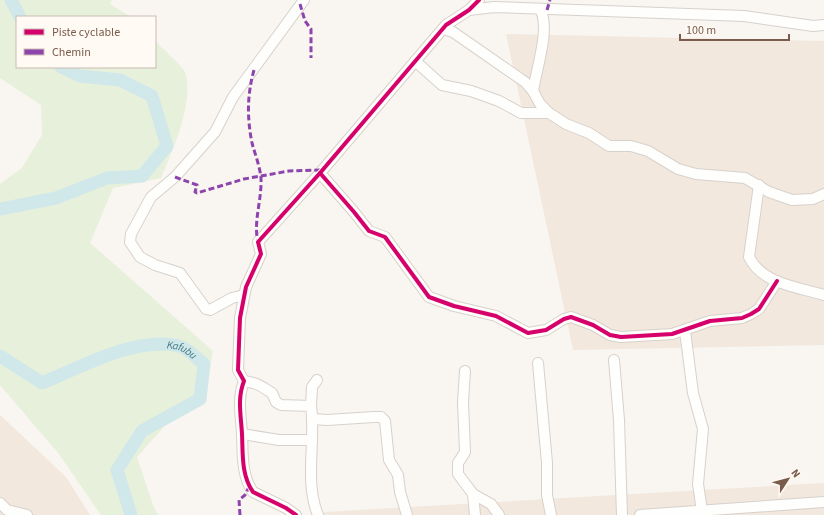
<svg xmlns="http://www.w3.org/2000/svg" width="824" height="515" viewBox="0 0 824 515" font-family="'Source Sans 3',sans-serif">
<rect width="100%" height="100%" fill="#f9f5f0"/>
<!-- residential -->
<g fill="#f2e8de">
<polygon points="506,34 824,41 824,345 573,350"/>
<polygon points="0,415 66,477 90,515 0,515"/>
<polygon points="824,483 824,515 323,515 324,512"/>
</g>
<!-- green -->
<path fill="#e7f0db" d="M0 0H112L110 4 131 17H17V67H155V41C161 47 183 67 185 72 195 102 172 151 161 178L113 188 90 243 213 351 207 384 178 411 137 457 153 505 158 515H101L59 454 0 385V184L22 168 42 135 41 105 0 78Z"/>
<g fill="none" stroke-linecap="round" stroke-linejoin="round">
<!-- river -->
<g stroke="#d0e8ea" stroke-width="13">
<polyline points="11,0 20,17"/>
<polyline points="0,209 56,198 107,178 142,176 167,146 152,96 120,80 80,76 61,67"/>
<path id="s1" d="M0 356 42 383C81 367 136 336 179 346 188 348 197 359 204 364L200 399 142 431 117 470 131 515"/>
</g>
<defs>
<g id="minor">
<polyline points="469,10 494,7 744,16 813,26 824,25"/>
<polyline points="443,29 453,32 525,82 533,91 540,104 549,113 566,124 589,133 609,146 631,146 648,151 678,169 696,174 745,178 769,192 792,200 813,199 824,194"/>
<polyline points="415,61 442,85 471,91 499,101 521,113 549,113"/>
<path d="M533 91C536 70 551 27 540 9"/>
<polyline points="320,173 354,212 369,231 385,237 429,297 454,306 496,316 528,333 546,330 564,319 571,317 593,325 610,335 621,337 672,334 710,321 742,318 751,314 759,309 777,281"/>
<path d="M759 185 749 257C762 284 798 287 824 295"/>
<polyline points="244,295 232,298 210,310 206,309 180,273 155,265 140,257 130,242 131,234 151,197 175,177 215,132 233,97 304,0"/>
<polyline points="685,331 693,393 703,429 698,484 702,511"/>
<polyline points="614,360 619,420 622,515"/>
<polyline points="538,363 547,463 547,495 551,515"/>
<polyline points="465,371 463,402 465,452 458,463 458,474 473,494 491,504 499,515"/>
<path d="M244 381C260 384 259 385 272 393L276 402 281 405 311 406C316 442 304 481 318 515"/>
<polyline points="311,406 312,387 317,380"/>
<polyline points="313,419 327,420 374,417 381,417 385,421 389,460 398,475 400,492 407,515"/>
<polyline points="242,434 279,440 312,440"/>
<polyline points="473,494 475,515"/>
<polyline points="0,503 7,510 27,515"/>
<path d="M296 515 286 508 253 492C241 475 243 453 242 434 241 415 237 399 244 381L238 370 240 318 246 287 261 254 258 242 320 173 446 25 469 10 479 0"/>
<polyline points="640,515 824,502"/>
</g>
</defs>
<!-- minor casing -->
<use href="#minor" stroke="#d7d1cb" stroke-width="12"/>
<!-- minor -->
<use href="#minor" stroke="#fefefd" stroke-width="10"/>
<!-- quiet -->
<g stroke="#8e44ad" stroke-width="3" stroke-dasharray="6 3" stroke-linecap="butt">
<polyline points="300,4 305,21 311,29 311,58"/>
<polyline points="547,10 550,0"/>
<path d="M254 70C247 95 247 118 252 143 255 154 260 167 261 178 262 200 253 222 258 242"/>
<polyline points="175,177 197,185 195,192 197,193 244,179 289,171 323,170"/>
<polyline points="240,515 239,500 245,495 250,485"/>
</g>
<defs>
<g id="cycleway">
<polyline points="320,173 354,212 369,231 385,237 429,297 454,306 496,316 528,333 546,330 564,319 571,317 593,325 610,335 621,337 672,334 710,321 742,318 751,314 759,309 777,281"/>
<path d="M296 515 286 508 253 492C241 475 243 453 242 434 241 415 237 399 244 381L238 370 240 318 246 287 261 254 258 242 320 173 446 25 469 10 479 0"/>
</g>
</defs>
<!-- cycleway casing -->
<use href="#cycleway" stroke="#fffaf3" stroke-width="6"/>
<!-- cycleway -->
<use href="#cycleway" stroke="#d6006c" stroke-width="4"/>
</g>
<g text-anchor="middle" stroke-width="3" stroke-linejoin="round" paint-order="stroke">
<!-- water labels -->
<g font-size="11" font-style="italic" fill="#437c86" stroke="#fffaf3">
<text dy="4" stroke="none"><textPath href="#s1" startOffset="198">Kafubu</textPath></text>
</g>
</g>
<!-- legend -->
<rect x="16" y="16" width="140" height="52" fill="#fffaf3" stroke="#cabbb1"/>
<rect x="24" y="29" width="20" height="6" fill="#d6006c" stroke="#cabbb1"/>
<text x="52" y="36" font-size="12" fill="#7a5c4d">Piste cyclable</text>
<rect x="24" y="49" width="20" height="6" fill="#8e44ad" stroke="#cabbb1"/>
<text x="52" y="56" font-size="12" fill="#7a5c4d">Chemin</text>
<!-- north arrow -->
<g transform="translate(788 479) rotate(54)" stroke="#fffaf3" stroke-width="3" paint-order="stroke">
<path d="M0-3L7 15L0 10L-7 15Z" fill="#7a5c4d"/>
<text y="-6" font-size="11" font-weight="bold" text-anchor="middle" fill="#7a5c4d">N</text>
</g>
<!-- scale -->
<path d="M680 34v6h109v-6" fill="none" stroke="#7a5c4d" stroke-width="2"/>
<text x="686" y="34" font-size="12" fill="#7a5c4d" stroke="#fffaf3" stroke-width="3" paint-order="stroke">100 m</text>
</svg>
